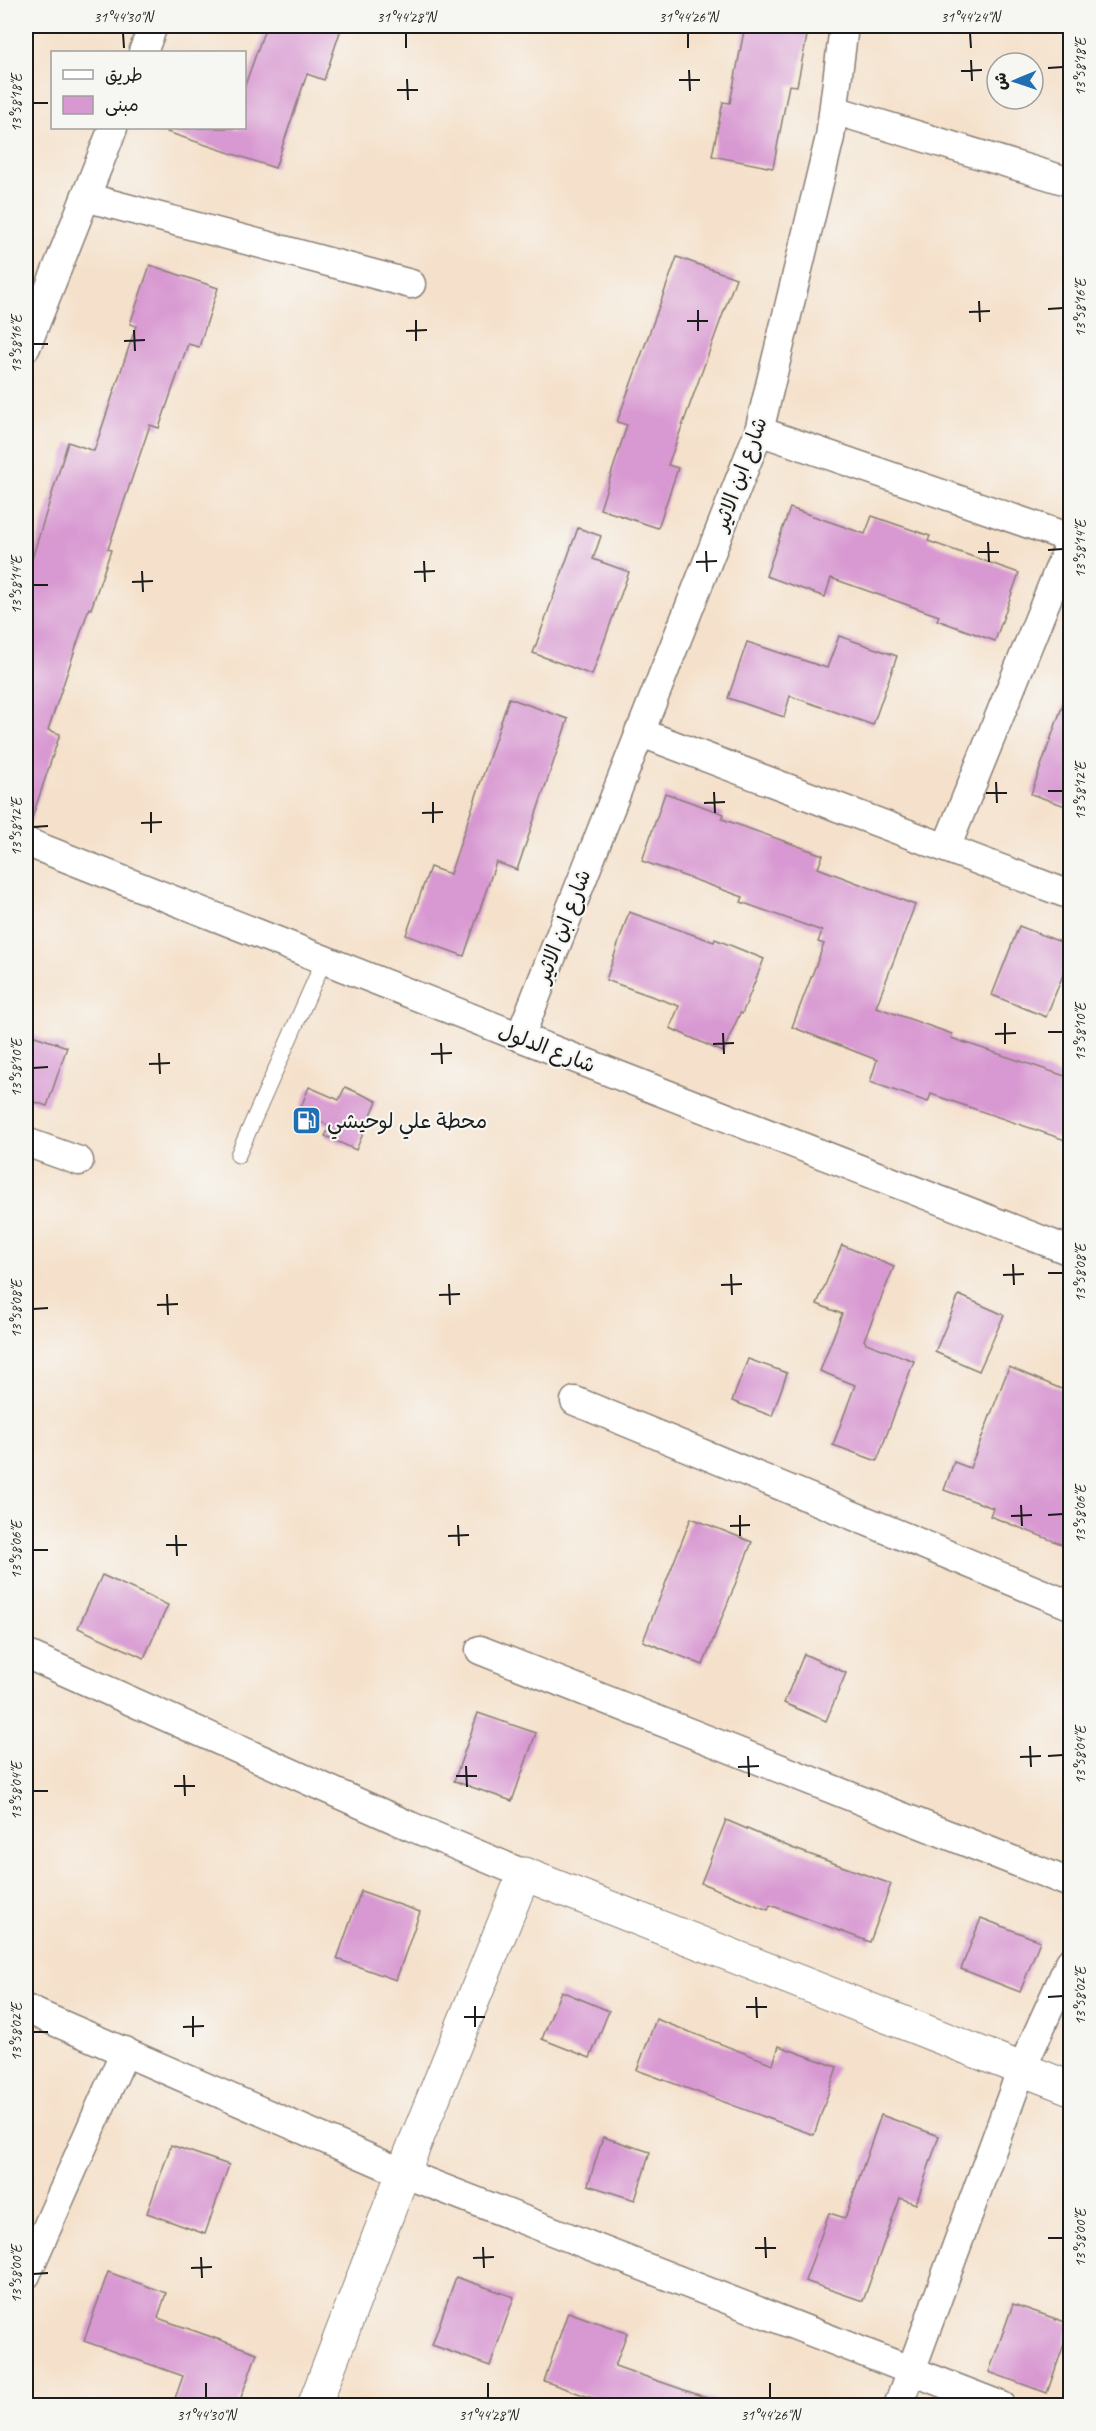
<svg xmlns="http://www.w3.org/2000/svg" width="1096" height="2431" viewBox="0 0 1096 2431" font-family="Caveat,'Playpen Sans Arabic',sans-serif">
<rect width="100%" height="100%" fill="#f6f6f2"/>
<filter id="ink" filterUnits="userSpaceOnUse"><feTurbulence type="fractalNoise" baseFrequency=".0167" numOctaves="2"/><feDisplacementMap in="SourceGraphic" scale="12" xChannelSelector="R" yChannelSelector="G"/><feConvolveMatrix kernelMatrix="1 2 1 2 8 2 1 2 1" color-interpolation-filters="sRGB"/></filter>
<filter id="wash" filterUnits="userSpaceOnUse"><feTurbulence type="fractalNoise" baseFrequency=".008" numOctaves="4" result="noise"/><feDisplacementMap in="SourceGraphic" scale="24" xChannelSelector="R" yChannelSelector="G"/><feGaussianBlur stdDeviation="1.35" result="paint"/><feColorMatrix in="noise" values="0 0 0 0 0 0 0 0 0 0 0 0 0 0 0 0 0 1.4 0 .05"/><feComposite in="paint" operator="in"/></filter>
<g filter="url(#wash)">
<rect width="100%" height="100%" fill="#f5e1cb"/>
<g id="blocks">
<!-- building -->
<g fill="#d898d1">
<polygon points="266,26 342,26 324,80 307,74 275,168 167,132 168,128 244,128 244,88"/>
<polygon points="745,26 809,26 797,86 789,85 773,168 712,156 723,102 730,103"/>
<polygon points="677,257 736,278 668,465 678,468 658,528 600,509 627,425 617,422"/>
<polygon points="150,265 218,288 199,347 188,344 159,428 150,425 108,549 111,550 91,609 89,608 48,730 60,734 30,824 26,823 26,578 68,442 94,451 136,326 130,324"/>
<polygon points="790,508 865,534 872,516 930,536 928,541 1019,573 995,641 937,620 939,616 831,578 825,597 766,576"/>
<polygon points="578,528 601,536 593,559 629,572 592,675 533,653"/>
<polygon points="839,636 897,656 873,725 790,696 784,717 728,698 747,642 827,668"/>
<polygon points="1067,693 1071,693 1071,808 1031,794"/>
<polygon points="509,698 568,719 517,870 496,862 464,956 406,935 430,867 450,874"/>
<polygon points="665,793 724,814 722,819 823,855 818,868 915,905 876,1007 952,1034 951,1038 1071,1078 1071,1142 931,1094 928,1102 870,1082 877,1060 792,1027 824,944 818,942 822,931 741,902 743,897 642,861"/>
<polygon points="629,912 714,942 715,939 764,959 742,1014 740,1013 723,1052 670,1028 679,1006 606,980"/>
<polygon points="1019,926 1071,946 1071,955 1046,1017 992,995"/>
<polygon points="26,1033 67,1047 47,1106 26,1099"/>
<polygon points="309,1087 339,1100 345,1087 377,1101 356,1150 325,1136 330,1126 299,1112"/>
<polygon points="842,1245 894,1267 864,1340 866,1343 914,1361 877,1461 833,1445 855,1385 820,1371 842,1314 817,1304"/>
<polygon points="959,1295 1004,1315 979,1371 935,1352"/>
<polygon points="748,1359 787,1373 772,1416 732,1401"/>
<polygon points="1009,1367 1071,1393 1071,1548 990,1516 993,1508 944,1490 954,1462 970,1468"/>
<polygon points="691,1518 752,1542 703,1665 643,1641"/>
<polygon points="102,1575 168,1605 144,1658 78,1628"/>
<polygon points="804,1654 846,1673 826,1721 784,1703"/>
<polygon points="478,1713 536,1733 512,1801 454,1781"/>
<polygon points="726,1820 792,1848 891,1884 870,1942 770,1905 768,1910 701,1883"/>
<polygon points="361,1891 420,1912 396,1980 337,1959"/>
<polygon points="981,1918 1040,1941 1020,1992 961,1969"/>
<polygon points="561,1991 609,2011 590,2058 542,2039"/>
<polygon points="656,2019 773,2064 779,2046 837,2067 814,2135 637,2070"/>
<polygon points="881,2115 939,2136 916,2204 900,2198 863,2301 805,2281 829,2213 845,2218"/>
<polygon points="603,2137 650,2152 635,2200 588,2185"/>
<polygon points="171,2145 229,2165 205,2234 147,2213"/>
<polygon points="108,2272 166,2293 158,2318 257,2353 238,2406 187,2406 174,2401 183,2376 84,2341"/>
<polygon points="456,2277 514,2297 490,2366 432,2345"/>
<polygon points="1013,2304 1071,2324 1047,2393 989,2372"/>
<polygon points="568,2312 627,2333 615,2366 719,2402 718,2406 614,2406 544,2381"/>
</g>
</g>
</g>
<g filter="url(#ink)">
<use href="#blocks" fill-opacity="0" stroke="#887e74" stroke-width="1.5"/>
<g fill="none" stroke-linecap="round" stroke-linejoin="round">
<defs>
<polyline id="lane" points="238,1155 324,960"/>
<g id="street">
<polyline points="143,52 153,26"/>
<polyline points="834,110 1070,182"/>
<polyline points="85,197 411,284"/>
<polyline points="26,347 113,128"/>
<polyline points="759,431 1070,538"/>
<polyline points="639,732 1070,895"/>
<polyline points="26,842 520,1037 1070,1251"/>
<polyline points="946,848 1070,542"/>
<polyline points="520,1037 759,431 830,137 844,26"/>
<polyline points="26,1142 79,1161"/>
<polyline points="575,1401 1070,1605"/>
<polyline points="480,1650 1070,1883"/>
<polyline points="26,1654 410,1826 524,1874"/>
<polyline points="26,2009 403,2173 1002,2406"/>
<polyline points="26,2275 125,2051"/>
<polyline points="898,2406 1022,2068 1070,1962"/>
</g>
<polyline id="secondary" points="314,2406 403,2173 524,1874 1070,2088"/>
</defs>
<!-- lane casing -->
<use href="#lane" stroke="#887e74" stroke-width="17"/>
<!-- street casing -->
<use href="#street" stroke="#887e74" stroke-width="31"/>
<!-- secondary casing -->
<use href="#secondary" stroke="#887e74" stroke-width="35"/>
<!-- lane -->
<use href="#lane" stroke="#fff" stroke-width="15"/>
<!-- street -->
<use href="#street" stroke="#fff" stroke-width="28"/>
<!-- secondary -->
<use href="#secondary" stroke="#fff" stroke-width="33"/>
</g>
</g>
<!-- ticks -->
<path fill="none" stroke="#1c1c1c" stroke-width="2" d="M123 33 124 48M406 33V48M688 33V48M970 33 971 48M971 60 972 81M1048 68 1063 67M689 70 690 91M961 71 982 70M407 79 408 100M679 80H700M397 90H418M33 103H48M979 301 980 322M1048 309 1063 308M698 310V331M969 312 990 311M416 320V341M687 321H708M134 330 135 351M406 331 427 330M124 341 145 340M33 344H48M988 542 989 562M1048 550 1063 549M706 551 707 572M978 552H999M424 561 425 582M696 562 717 561M142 571 143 592M414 572 435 571M132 582 153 581M33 585H48M996 782 997 803M1048 791H1063M714 792 715 813M986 793H1007M433 802V823M704 803 725 802M151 812V833M422 813 443 812M141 823 162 822M33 827 48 826M1005 1023V1044M1048 1032H1063M723 1033 724 1054M995 1034 1016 1033M441 1043 442 1064M713 1044 734 1043M159 1053 160 1074M431 1054 452 1053M149 1064 170 1063M33 1068 48 1067M1013 1264 1014 1285M1048 1273H1063M731 1274 732 1295M1003 1275 1024 1274M449 1284 450 1305M721 1285 742 1284M167 1294 168 1315M439 1295 460 1294M157 1305 178 1304M33 1309 48 1308M1021 1505 1022 1526M740 1515V1536M1048 1515 1063 1514M1011 1516 1032 1515M458 1525 459 1546M730 1526 750 1525M176 1535 177 1556M448 1536 469 1535M166 1545H187M33 1550H48M1030 1746 1031 1767M748 1756 749 1777M1048 1756 1063 1755M1020 1757 1041 1756M466 1766 467 1787M738 1767 759 1766M184 1775 185 1796M456 1776H477M174 1786H195M33 1791H48M756 1997 757 2018M1048 1997 1063 1996M475 2006V2027M746 2007H767M193 2016V2037M464 2017H485M183 2027 204 2026M33 2032H48M765 2237 766 2258M1048 2238H1063M483 2247 484 2268M755 2248H776M201 2257 202 2278M473 2258 494 2257M191 2268 212 2267M33 2274 48 2273M206 2383V2398M488 2383V2398M770 2383V2398"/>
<!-- icons -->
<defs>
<symbol id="fuel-square" viewBox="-11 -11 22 22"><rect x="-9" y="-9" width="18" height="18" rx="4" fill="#1f6fb2" stroke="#f6f6f2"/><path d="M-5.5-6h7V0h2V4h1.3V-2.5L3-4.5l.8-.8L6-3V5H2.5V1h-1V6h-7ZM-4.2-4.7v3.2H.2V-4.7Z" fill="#fff"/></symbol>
</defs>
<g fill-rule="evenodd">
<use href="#fuel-square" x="290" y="1104" width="33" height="33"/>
</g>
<g text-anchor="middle" stroke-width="4.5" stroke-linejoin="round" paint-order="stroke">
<!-- street labels -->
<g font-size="21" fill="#1c1c1c" stroke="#f6f6f2">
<text transform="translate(740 474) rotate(-70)" y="7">شارع ابن الاثير</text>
<text transform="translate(563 926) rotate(-69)" y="7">شارع ابن الاثير</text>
<text transform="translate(547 1048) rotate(21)" y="7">شارع الدلول</text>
</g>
<!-- poi labels -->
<g font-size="21" fill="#1c1c1c" stroke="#f6f6f2" text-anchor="start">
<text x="327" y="1128">محطة علي لوحيشي</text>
</g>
</g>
<!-- margin -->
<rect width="1096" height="2431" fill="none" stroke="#f6f6f2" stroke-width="66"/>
<!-- legend -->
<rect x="51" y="51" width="195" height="78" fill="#f6f6f2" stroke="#9f9f9c" stroke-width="1.5"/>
<rect x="63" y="70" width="30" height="9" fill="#ffffff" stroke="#9f9f9c" stroke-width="1.5"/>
<text x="105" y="81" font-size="18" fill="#1c1c1c">طريق</text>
<rect x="63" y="96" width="30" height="18" fill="#d898d1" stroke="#9f9f9c" stroke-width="1.5"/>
<text x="105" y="111" font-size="18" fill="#1c1c1c">مبنى</text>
<!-- north arrow -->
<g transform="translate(1015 81) rotate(268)"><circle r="28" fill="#f6f6f2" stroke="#9f9f9c" stroke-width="1.5"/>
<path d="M0-4.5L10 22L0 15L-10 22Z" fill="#1f6fb2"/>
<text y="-9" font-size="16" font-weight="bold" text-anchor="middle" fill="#1c1c1c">ش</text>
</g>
<rect x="33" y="33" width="1030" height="2365" fill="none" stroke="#1c1c1c" stroke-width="2"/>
<g font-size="15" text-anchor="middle" fill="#1c1c1c">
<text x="123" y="22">31°44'30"N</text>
<text x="406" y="22">31°44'28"N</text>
<text x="688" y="22">31°44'26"N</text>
<text x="970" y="22">31°44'24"N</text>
<text transform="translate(1080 67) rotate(-90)" y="5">13°58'18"E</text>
<text transform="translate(16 103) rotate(-90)" y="5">13°58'18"E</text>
<text transform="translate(1080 308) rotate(-90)" y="5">13°58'16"E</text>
<text transform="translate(16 344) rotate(-90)" y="5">13°58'16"E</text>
<text transform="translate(1080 549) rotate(-90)" y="5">13°58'14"E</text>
<text transform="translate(16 585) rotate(-90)" y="5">13°58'14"E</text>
<text transform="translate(1080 791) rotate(-90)" y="5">13°58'12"E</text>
<text transform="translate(16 827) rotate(-90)" y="5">13°58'12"E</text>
<text transform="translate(1080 1032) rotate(-90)" y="5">13°58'10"E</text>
<text transform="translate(16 1068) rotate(-90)" y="5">13°58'10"E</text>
<text transform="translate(1080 1273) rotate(-90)" y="5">13°58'08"E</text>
<text transform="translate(16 1309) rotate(-90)" y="5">13°58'08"E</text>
<text transform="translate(1080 1514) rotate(-90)" y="5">13°58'06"E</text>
<text transform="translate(16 1550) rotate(-90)" y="5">13°58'06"E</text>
<text transform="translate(1080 1755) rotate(-90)" y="5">13°58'04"E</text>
<text transform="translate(16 1791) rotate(-90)" y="5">13°58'04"E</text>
<text transform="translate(1080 1996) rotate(-90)" y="5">13°58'02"E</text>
<text transform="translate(16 2032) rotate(-90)" y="5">13°58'02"E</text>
<text transform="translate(1080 2238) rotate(-90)" y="5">13°58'00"E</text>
<text transform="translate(16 2274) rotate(-90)" y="5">13°58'00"E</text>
<text x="206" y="2420">31°44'30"N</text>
<text x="488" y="2420">31°44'28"N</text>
<text x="770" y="2420">31°44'26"N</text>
</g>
</svg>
